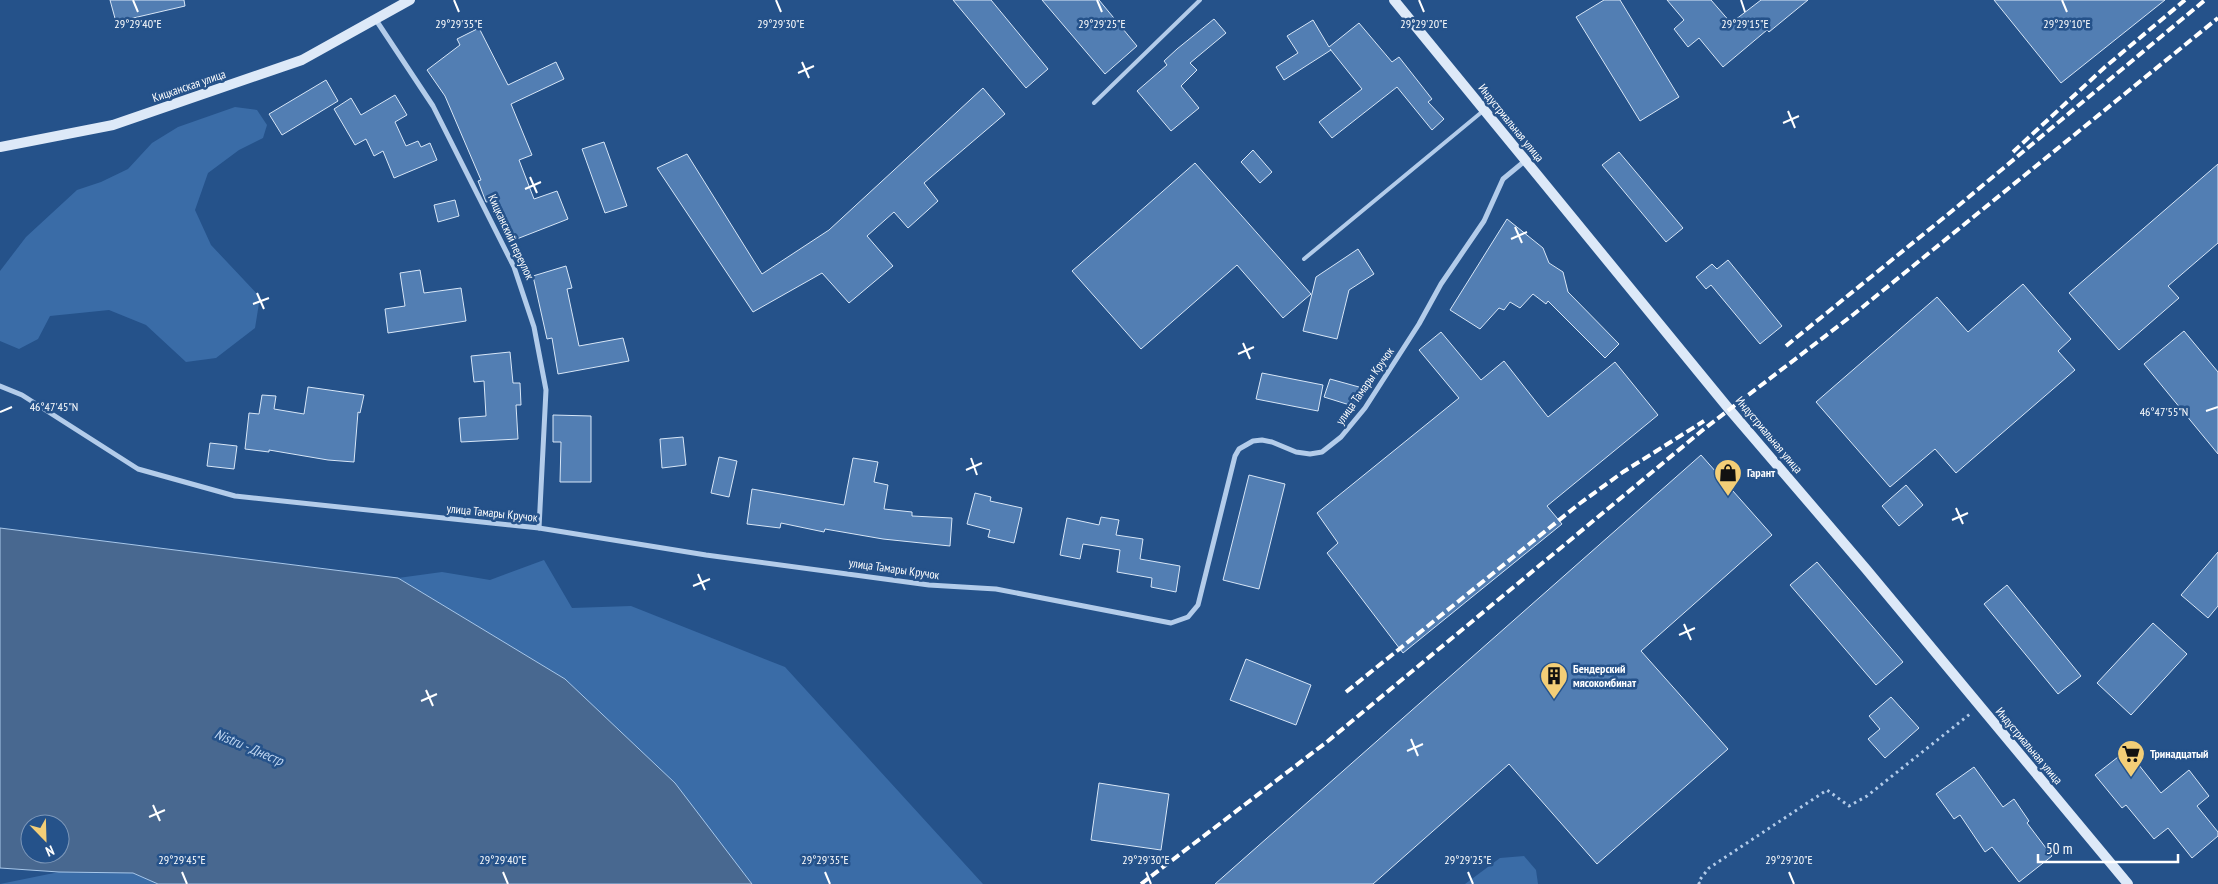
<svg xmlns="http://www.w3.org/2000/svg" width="2218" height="884" viewBox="0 0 2218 884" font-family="'PT Sans Narrow',sans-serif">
<rect width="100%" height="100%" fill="#25528a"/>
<!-- green -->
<g fill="#3a6ca7">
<polygon points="235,107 257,110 267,125 263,138 239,150 208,173 195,210 211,245 260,297 255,328 216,358 186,362 146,325 109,310 50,316 38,339 19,349 0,341 0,271 26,237 77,190 101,182 128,169 152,143 178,127"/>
<polygon points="544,560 572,608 631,606 785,667 983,884 752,884 674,783 565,679 398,578 442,572 490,580"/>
<polygon points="1524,856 1536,870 1538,884 1465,884 1500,858"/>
<polygon points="59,872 133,873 158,884 0,884"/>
</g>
<!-- water -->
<path fill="#486890" stroke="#a7c7ea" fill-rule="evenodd" d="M0 528 398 578 565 679 675 783 752 884H158L133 873 59 872 0 868ZM30 824H60V854H30Z"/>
<!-- building -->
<g fill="#527eb3" stroke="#d7e6f7">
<polygon points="110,0 184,0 185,6 116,22"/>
<polygon points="953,0 991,0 1048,69 1026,88"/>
<polygon points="1042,0 1099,0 1137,46 1105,74"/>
<polygon points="1604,0 1620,0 1679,97 1640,121 1576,17"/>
<polygon points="1667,0 1711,0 1731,23 1761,0 1808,0 1769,32 1767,30 1723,67 1699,38 1688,47 1674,29 1684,20"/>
<polygon points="1994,0 2165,0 2061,83"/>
<polygon points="1214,19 1226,33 1190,63 1197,70 1181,86 1199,108 1171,131 1137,91 1167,65 1164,61 1177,49"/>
<polygon points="1313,20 1329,47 1359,23 1392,62 1399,57 1432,99 1428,102 1444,119 1432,130 1397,87 1332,138 1319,122 1362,89 1330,49 1331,50 1284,80 1276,67 1298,53 1287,36"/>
<polygon points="479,28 508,85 556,62 564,79 511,104 532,155 519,160 534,199 557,191 568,219 509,242 493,201 486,202 478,181 481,180 445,96 427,70 460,45 457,39"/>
<polygon points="326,80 338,101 282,135 269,114"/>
<polygon points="983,88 1005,114 924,183 938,201 908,228 894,212 867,236 893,266 849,303 822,273 753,312 657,168 687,154 762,274 829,230"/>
<polygon points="395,95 407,115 395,122 406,146 418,141 421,147 430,143 437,160 394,178 383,151 374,156 366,139 355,145 334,109 351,98 361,115"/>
<polygon points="604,142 627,206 605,213 582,149"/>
<polygon points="1253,150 1272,172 1260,183 1241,162"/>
<polygon points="1619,152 1683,228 1666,242 1602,165"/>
<polygon points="1195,163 1311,294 1283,318 1237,265 1141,349 1072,271"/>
<polygon points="2218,164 2218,243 2168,286 2179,298 2119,350 2069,293"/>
<polygon points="455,200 459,216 438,222 434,205"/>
<polygon points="1507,219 1543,248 1549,263 1563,272 1568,292 1619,344 1605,358 1548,301 1546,304 1533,294 1520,308 1510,302 1504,310 1499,308 1480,329 1450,310"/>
<polygon points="1358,249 1374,274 1349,290 1337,339 1303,331 1316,277"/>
<polygon points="1728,260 1782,326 1760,344 1711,285 1706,289 1696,277 1712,264 1717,269"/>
<polygon points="566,266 572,288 567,289 579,346 623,338 629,361 558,374 552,338 547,339 533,276"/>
<polygon points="420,270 424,293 461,288 466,321 388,333 385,309 405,306 400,273"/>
<polygon points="2023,284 2071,339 2058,351 2075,370 1956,473 1935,449 1890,487 1816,402 1937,297 1968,332"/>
<polygon points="2184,331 2218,372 2218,454 2144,364"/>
<polygon points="1441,332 1481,380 1504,361 1548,417 1615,362 1658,415 1547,506 1562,524 1403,653 1327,553 1338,543 1317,513 1459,398 1419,350"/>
<polygon points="510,352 513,383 520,383 521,405 516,405 518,439 461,442 459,418 486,416 484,381 474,382 471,356"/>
<polygon points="1262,373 1323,385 1318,411 1256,399"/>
<polygon points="1330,379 1359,387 1353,406 1324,397"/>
<polygon points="308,387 364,395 360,413 358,412 354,462 328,460 269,450 269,452 245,449 249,413 259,414 262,395 276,396 274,409 304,414"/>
<polygon points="553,415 591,416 591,482 560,482 561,442 553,442"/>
<polygon points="683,437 686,465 662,468 660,439"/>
<polygon points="210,443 237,446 234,469 207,466"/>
<polygon points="1701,455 1772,535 1641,651 1728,749 1597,864 1509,764 1373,884 1215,884"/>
<polygon points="719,457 737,461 729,497 711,493"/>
<polygon points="853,458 878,462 874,482 888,485 884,509 912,512 912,516 952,518 950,546 883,539 825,529 824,532 781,523 780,528 747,524 752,489 844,505"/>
<polygon points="1249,475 1285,484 1259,589 1223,580"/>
<polygon points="1906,485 1923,505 1899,526 1882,506"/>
<polygon points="975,493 991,497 990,501 1022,508 1014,543 988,537 990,530 967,524"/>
<polygon points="1101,517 1119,520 1116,535 1143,539 1140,559 1180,566 1176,592 1151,587 1152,578 1117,572 1120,550 1083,544 1080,559 1060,555 1067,518 1099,525"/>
<polygon points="2218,552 2218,606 2208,618 2181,595"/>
<polygon points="1817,562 1903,662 1876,685 1790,585"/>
<polygon points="2007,585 2081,676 2058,694 1984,604"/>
<polygon points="2153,623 2187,654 2131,715 2097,683"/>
<polygon points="1246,659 1311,685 1296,725 1230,700"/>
<polygon points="1891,697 1919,728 1885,758 1868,739 1880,729 1869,716"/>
<polygon points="2127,750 2161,793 2189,770 2209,796 2197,806 2218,832 2218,836 2192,858 2168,828 2154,839 2126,805 2122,808 2095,775"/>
<polygon points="1974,767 2003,807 2014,799 2029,821 2027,823 2052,856 2019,882 1992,847 1985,852 1960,815 1954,819 1936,794"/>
<polygon points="1099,783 1169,794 1161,850 1091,840"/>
</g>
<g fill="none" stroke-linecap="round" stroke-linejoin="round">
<!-- path -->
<polyline stroke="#b3ccea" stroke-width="3" stroke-dasharray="2.5 4" stroke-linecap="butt" points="1700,884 1698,882 1709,868 1827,790 1849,806 1867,796 1970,714"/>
<!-- service -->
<g stroke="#b3ccea" stroke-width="4">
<polyline points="1094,103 1200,0"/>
<polyline points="1304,259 1483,111"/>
</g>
<!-- minor -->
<g stroke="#b3ccea" stroke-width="5">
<polyline points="376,20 433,106 514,267 534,327 546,390 539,528"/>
<polyline points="0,386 22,395 138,469 235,496 539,528 706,555 929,585 996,589 1171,623 1188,617 1198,605 1235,456 1239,449 1253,441 1262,440 1272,442 1296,452 1310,454 1322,452 1341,437 1365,408 1419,324 1441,284 1484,221 1503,179 1526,160"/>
</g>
<!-- secondary -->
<g stroke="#dde9f8" stroke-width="10">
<polyline points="1394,0 1729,409 1866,569 2128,884"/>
<polyline points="0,147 113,125 302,60 410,0"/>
</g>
<!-- rail -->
<g stroke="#fff" stroke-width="4" stroke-dasharray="9 4" stroke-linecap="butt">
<polyline points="2013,152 2105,67 2185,0"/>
<polyline points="1786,346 1952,211 2205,0"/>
<polyline points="1346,692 1579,504 1623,472 1704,421"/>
<polyline points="1141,884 1328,741 1704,429 1854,314 2218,18"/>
</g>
</g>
<!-- ticks -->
<path fill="none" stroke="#fff" stroke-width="2" d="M133 0 138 12M454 0 459 12M776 0 781 12M1097 0 1102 12M1419 0 1424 12M1741 0 1745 12M2062 0 2067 12M802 62 809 78M798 73 814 66M1788 111 1795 128M1783 123 1799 116M530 177 537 193M525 189 541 182M1515 227 1522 243M1511 239 1527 232M257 293 264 309M253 304 269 298M1243 343 1250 359M1238 354 1254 347M2206 411 2218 407M0 412 12 407M971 458 977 475M966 470 982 463M1956 508 1963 524M1952 520 1968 513M698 574 705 590M693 586 710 579M1684 624 1691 640M1679 635 1695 628M426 690 433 706M421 701 437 694M1411 739 1418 756M1407 751 1423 744M153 805 160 821M149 817 165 810M182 872 187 884M503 872 508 884M825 872 830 884M1146 872 1151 884M1468 872 1473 884M1789 872 1794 884"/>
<!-- icons -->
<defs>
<symbol id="shop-pin" viewBox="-11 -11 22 30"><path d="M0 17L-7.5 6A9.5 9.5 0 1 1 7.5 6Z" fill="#f3ce77" stroke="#25528a"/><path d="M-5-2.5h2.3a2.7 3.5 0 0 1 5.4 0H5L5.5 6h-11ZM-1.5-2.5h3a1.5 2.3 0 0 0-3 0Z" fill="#111"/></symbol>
<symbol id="building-pin" viewBox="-11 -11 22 30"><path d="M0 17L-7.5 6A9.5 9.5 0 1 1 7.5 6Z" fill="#f3ce77" stroke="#25528a"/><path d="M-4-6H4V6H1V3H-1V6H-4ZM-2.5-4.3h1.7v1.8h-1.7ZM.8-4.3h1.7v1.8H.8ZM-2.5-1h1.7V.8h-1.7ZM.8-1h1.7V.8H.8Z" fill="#111"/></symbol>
<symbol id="supermarket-pin" viewBox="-11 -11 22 30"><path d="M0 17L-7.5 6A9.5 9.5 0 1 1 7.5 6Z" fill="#f3ce77" stroke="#25528a"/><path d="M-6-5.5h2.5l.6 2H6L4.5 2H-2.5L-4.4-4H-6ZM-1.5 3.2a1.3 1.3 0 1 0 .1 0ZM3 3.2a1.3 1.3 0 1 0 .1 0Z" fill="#111"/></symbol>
</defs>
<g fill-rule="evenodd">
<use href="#shop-pin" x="1712" y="457" width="32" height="43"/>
<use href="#building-pin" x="1538" y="660" width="32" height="43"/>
<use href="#supermarket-pin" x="2115" y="738" width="32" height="43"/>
</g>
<g text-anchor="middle" stroke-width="5" stroke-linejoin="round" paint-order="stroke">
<!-- street labels -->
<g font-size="12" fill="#fff" stroke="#25528a">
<text transform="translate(189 86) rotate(-19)" y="4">Кицканская улица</text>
<text transform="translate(1511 123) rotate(51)" y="4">Индустриальная улица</text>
<text transform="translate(511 237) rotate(65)" y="4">Кицканский переулок</text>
<text transform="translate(1365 386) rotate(-55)" y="4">улица Тамары Кручок</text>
<text transform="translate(1769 435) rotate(50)" y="4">Индустриальная улица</text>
<text transform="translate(492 513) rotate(6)" y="4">улица Тамары Кручок</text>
<text transform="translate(894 569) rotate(8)" y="4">улица Тамары Кручок</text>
<text transform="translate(2029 746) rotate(50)" y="4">Индустриальная улица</text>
</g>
<!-- poi labels -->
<g font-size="12" font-weight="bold" fill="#fff" stroke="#25528a" text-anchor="start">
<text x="1747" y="477">Гарант</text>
<text x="1573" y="673">Бендерский<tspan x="1573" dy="14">мясокомбинат</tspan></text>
<text x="2150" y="758">Тринадцатый</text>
</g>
<!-- water labels -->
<g font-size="14" font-style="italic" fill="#bfd6f1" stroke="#25528a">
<text transform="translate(249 747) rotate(23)" y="5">Nistru - Днестр</text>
</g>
</g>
<g font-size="12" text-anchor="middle" fill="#fff" stroke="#25528a" stroke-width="5" stroke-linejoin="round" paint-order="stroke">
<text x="138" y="28">29°29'40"E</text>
<text x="459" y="28">29°29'35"E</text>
<text x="781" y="28">29°29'30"E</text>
<text x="1102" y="28">29°29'25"E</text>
<text x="1424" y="28">29°29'20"E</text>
<text x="1745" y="28">29°29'15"E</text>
<text x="2067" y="28">29°29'10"E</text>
<text x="54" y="411">46°47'45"N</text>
<text x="2164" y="416">46°47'55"N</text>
<text x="182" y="864">29°29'45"E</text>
<text x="503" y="864">29°29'40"E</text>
<text x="825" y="864">29°29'35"E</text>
<text x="1146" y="864">29°29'30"E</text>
<text x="1468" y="864">29°29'25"E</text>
<text x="1789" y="864">29°29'20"E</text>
</g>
<!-- north arrow -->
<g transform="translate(45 839) rotate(157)"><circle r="24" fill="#25528a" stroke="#7c97b9"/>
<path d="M0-4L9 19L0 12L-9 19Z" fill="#f3ce77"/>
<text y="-8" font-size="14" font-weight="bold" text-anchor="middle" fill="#ffffff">N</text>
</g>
<!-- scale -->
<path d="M2038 854v8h140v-8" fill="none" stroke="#ffffff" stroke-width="2.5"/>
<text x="2046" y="854" font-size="15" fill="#ffffff" stroke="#25528a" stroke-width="4" paint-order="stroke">50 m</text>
</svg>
